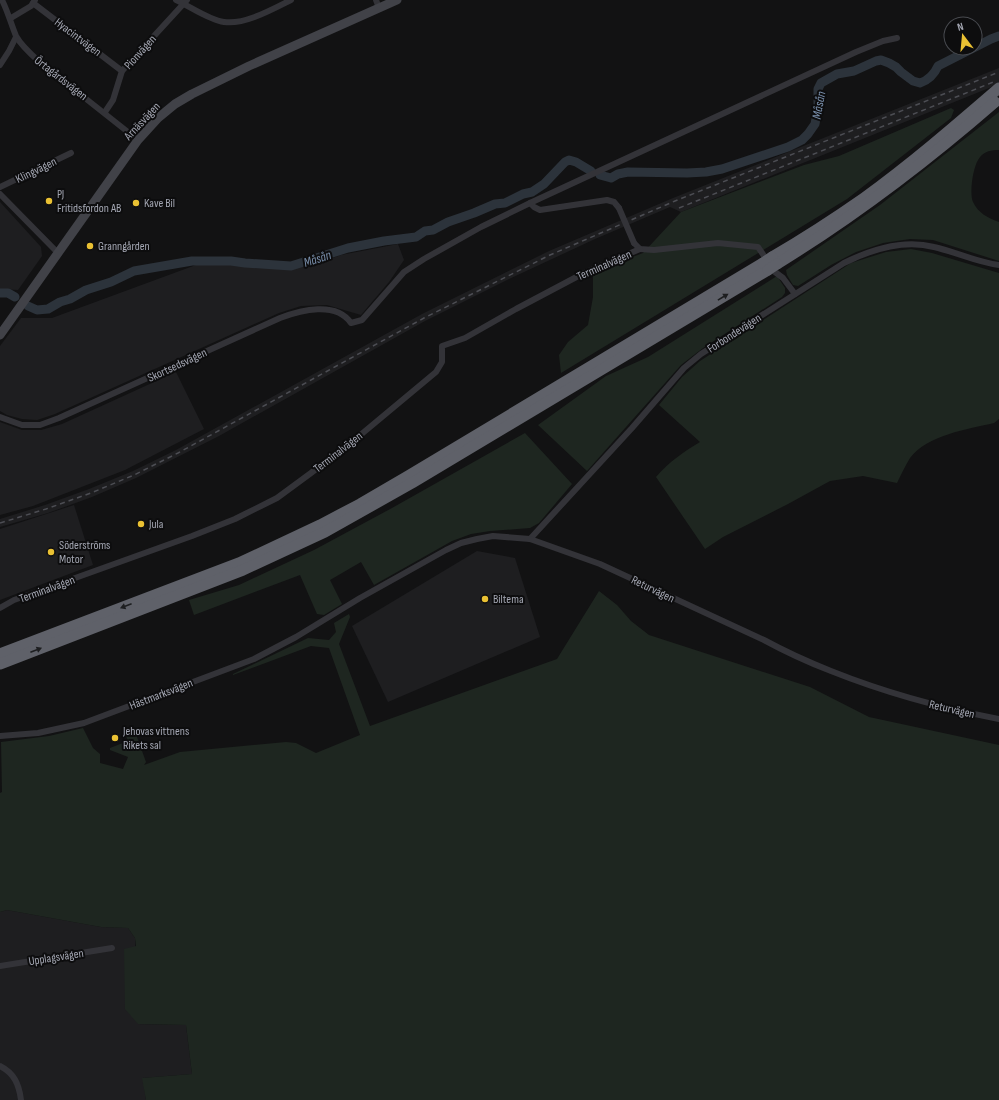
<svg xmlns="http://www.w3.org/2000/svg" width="999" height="1100" viewBox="0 0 999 1100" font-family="'Sofia Sans Condensed',sans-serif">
<rect width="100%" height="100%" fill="#121213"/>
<!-- built -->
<g fill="#1e1e20">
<polygon points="999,68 999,84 681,212 670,207 595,239 509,279 425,321 219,436 136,478 92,497 48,513 0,527 0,519 45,505 89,489 133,471 176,450 422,314 549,251 673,198"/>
<polygon points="0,202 41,247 42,256 18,290 0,289"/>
<polygon points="398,244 404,260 389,282 361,315 327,305 301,306 279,313 55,414 37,420 22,419 7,415 0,411 0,346 21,318 52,318 204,262 255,267 307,267 341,255"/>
<polygon points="176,372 204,429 125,470 33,506 0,515 0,422 22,430 41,430 62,424"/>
<polygon points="74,505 93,565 0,600 0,529"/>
<polygon points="477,551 515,558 540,637 388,702 352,626"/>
<polygon points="7,910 101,927 128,928 135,938 138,1024 186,1025 192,1074 143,1078 146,1100 0,1100 0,912"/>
</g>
<!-- green -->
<g fill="#1e2620">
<polygon points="951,108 954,110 951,118 847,199 561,373 559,355 568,342 588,325 593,297 593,276 614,264 643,253 681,212 804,165 839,156"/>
<path d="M999 112V150C991 150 985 151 980 157 973 165 969 193 973 202 978 213 988 218 999 222V261L933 240 910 239 883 243 856 252 831 265 798 286 793 285 787 275 786 270 880 205Z"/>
<path d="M911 249 932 253 999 273V419L994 423C968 429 927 435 910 458 905 466 901 475 897 483L863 476 830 481 788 504 723 537 705 549 656 477C670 461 682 453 700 442L659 405 682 377 700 361 851 263 886 252Z"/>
<polygon points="777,276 785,288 785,293 782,297 703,348 681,365 587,471 538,425 606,376 648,357"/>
<polygon points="525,433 572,484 539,523 530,528 490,531 471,534 452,541 374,585 361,562 330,580 342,604 324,615 317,614 300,575 194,615 189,600 239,585 314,550 392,508"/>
<polygon points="599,591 617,605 631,621 649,635 810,687 869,717 999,745 999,1100 146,1100 142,1078 192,1074 186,1025 138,1024 125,1009 124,949 136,946 135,938 128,928 101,927 7,910 0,912 0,793 2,792 1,742 49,736 83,728 93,748 100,754 100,763 123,769 128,757 110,750 110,748 128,741 124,730 133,726 146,762 144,765 180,752 286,742 296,743 316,753 360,735 329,648 311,646 233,675 233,674 308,638 329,640 336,632 334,623 349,614 350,617 339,644 370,726 557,659"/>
</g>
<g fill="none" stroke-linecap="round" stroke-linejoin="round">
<!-- river -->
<g stroke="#2c333b" stroke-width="9">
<path d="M600 175 611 178 618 174 628 172 687 173 706 172 722 169 788 147 802 140 808 134 815 124 818 108V89L821 83 837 74 854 71 876 61 881 60 889 63 896 67 901 72 913 81 920 83C929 80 934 75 938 66L991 39 999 36"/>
<polyline points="0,293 8,293 15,297"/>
<polyline points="28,306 37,310 48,309 60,302 70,299 86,290 111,282 134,271 192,261 231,261 245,263 291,266 348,248 384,241 416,237 425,231 433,230 448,222 474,213 495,204 505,203 523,194 532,192 544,184 565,162 569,160 576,162 591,171"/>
</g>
<!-- street -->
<g stroke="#333338" stroke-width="6">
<path d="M2 0C8 12 11 24 16 36 22 47 33 56 42 64L138 140"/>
<path d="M176 0C191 7 209 20 224 22 245 25 273 9 291 0"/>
<polyline points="376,0 379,8"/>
<polyline points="33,3 122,71"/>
<polyline points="11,18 31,6 35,0"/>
<polyline points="0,65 9,51 16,37"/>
<polyline points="105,112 113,100 122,71 187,0"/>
<polyline points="0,187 71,153"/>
<polyline points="0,194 58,253"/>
<polyline points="530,203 534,207 540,210 607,200 614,202 619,208"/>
<polyline points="634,243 640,249 654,250 718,243 758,247 775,272 783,278 795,294"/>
<path d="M0 417 22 425H40L59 418 280 318C301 310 336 301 351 323L362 320 404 272 424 259 481 227 530 203 856 52 883 41 897 38"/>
<path d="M530 539 632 428 684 368 701 354 844 263C870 250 904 239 934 247 956 252 976 262 999 265"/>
<polyline points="0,608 14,600 192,536 235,519 277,498 311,473 358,437 436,372 442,362 442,346 465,338 516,309 584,273 640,249"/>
<path d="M0 736 38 733 84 723 254 659 296 637 360 598 446 550 461 543 477 539 493 536 530 539 600 564 764 640C786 652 808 662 831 671 886 693 941 708 999 719"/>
<polyline points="0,966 112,948"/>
<path d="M0 1066C14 1073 19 1084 21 1100"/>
</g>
<!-- secondary -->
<polyline stroke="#414248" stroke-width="9" points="0,335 138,140 158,118 175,104 192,94 249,66 397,0"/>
<!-- highway -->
<g stroke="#5f6169" stroke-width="11">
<path d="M772 257C803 239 834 219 864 198 911 164 955 126 999 88"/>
<path d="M777 264C855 216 926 162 995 102"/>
<polyline points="0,654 239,563 320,525 360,504 408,476 763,263"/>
<polyline points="0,664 243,570 325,532 412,483 768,270"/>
</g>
<!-- rail -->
<g stroke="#4c4d53" stroke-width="1.5" stroke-dasharray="5 4" stroke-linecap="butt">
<polyline points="679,208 996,81"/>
<polyline points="0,523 46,509 91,493 134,475 178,453 424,318 550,255 675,201 999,72"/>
</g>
<!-- street-bridge -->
<polyline stroke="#333338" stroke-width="6" points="619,208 634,243"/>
<!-- highway-bridge -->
<g stroke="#5f6169" stroke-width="11">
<polyline points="763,263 772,257"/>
<polyline points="768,270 777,264"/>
</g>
</g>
<!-- one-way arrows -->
<defs><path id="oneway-solid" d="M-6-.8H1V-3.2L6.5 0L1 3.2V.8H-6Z"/></defs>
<g fill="#1d1e20">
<use href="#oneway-solid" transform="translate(723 297) rotate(-31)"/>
<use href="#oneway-solid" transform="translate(126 606) rotate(159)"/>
<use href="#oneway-solid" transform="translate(36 650) rotate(-21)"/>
</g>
<!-- markers -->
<g fill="#eac133" stroke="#0d0d0e" stroke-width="1.5">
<circle cx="49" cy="201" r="4"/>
<circle cx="136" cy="203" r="4"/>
<circle cx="90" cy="246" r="4"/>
<circle cx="141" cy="524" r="4"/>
<circle cx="51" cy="552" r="4"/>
<circle cx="485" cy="599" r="4"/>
<circle cx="115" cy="738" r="4"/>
</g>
<g text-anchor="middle" stroke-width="4" stroke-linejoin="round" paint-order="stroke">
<!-- street labels -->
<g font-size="12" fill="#a4a7b3" stroke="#0d0d0e">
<text transform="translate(78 37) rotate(37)" y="4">Hyacintvägen</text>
<text transform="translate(140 52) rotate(-48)" y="4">Pionvägen</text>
<text transform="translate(61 78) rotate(38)" y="4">Örtagårdsvägen</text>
<text transform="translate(142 121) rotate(-47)" y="4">Arnäsvägen</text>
<text transform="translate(36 170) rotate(-26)" y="4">Klingvägen</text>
<text transform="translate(604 265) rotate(-24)" y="4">Terminalvägen</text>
<text transform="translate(734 333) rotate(-33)" y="4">Forbondevägen</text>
<text transform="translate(177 365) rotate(-25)" y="4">Skortsedsvägen</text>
<text transform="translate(338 452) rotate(-38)" y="4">Terminalvägen</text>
<text transform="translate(47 589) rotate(-20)" y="4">Terminalvägen</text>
<text transform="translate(653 589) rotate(26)" y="4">Returvägen</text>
<text transform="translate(161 694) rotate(-21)" y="4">Hästmarksvägen</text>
<text transform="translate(952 709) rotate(13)" y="4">Returvägen</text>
<text transform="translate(56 957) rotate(-9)" y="4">Upplagsvägen</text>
</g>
<!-- poi labels -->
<g font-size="12" fill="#a4a7b3" stroke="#0d0d0e" text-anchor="start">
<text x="57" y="198">PJ<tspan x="57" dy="14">Fritidsfordon AB</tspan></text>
<text x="144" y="207">Kave Bil</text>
<text x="98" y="250">Granngården</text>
<text x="149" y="528">Jula</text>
<text x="59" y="549">Söderströms<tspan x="59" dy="14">Motor</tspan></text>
<text x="493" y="603">Biltema</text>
<text x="123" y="735">Jehovas vittnens<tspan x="123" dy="14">Rikets sal</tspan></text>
</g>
<!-- water labels -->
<g font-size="13" font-style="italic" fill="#7b91ae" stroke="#0d0d0e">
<text transform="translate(818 105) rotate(-80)" y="5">Måsån</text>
<text transform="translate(317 258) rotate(-18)" y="5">Måsån</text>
</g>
</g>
<!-- north arrow -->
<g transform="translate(963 36) rotate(344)"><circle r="19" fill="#0d0d0e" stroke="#494b50"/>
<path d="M0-3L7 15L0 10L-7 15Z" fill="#eac133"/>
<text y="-6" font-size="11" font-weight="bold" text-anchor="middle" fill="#a4a7b3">N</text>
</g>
</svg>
